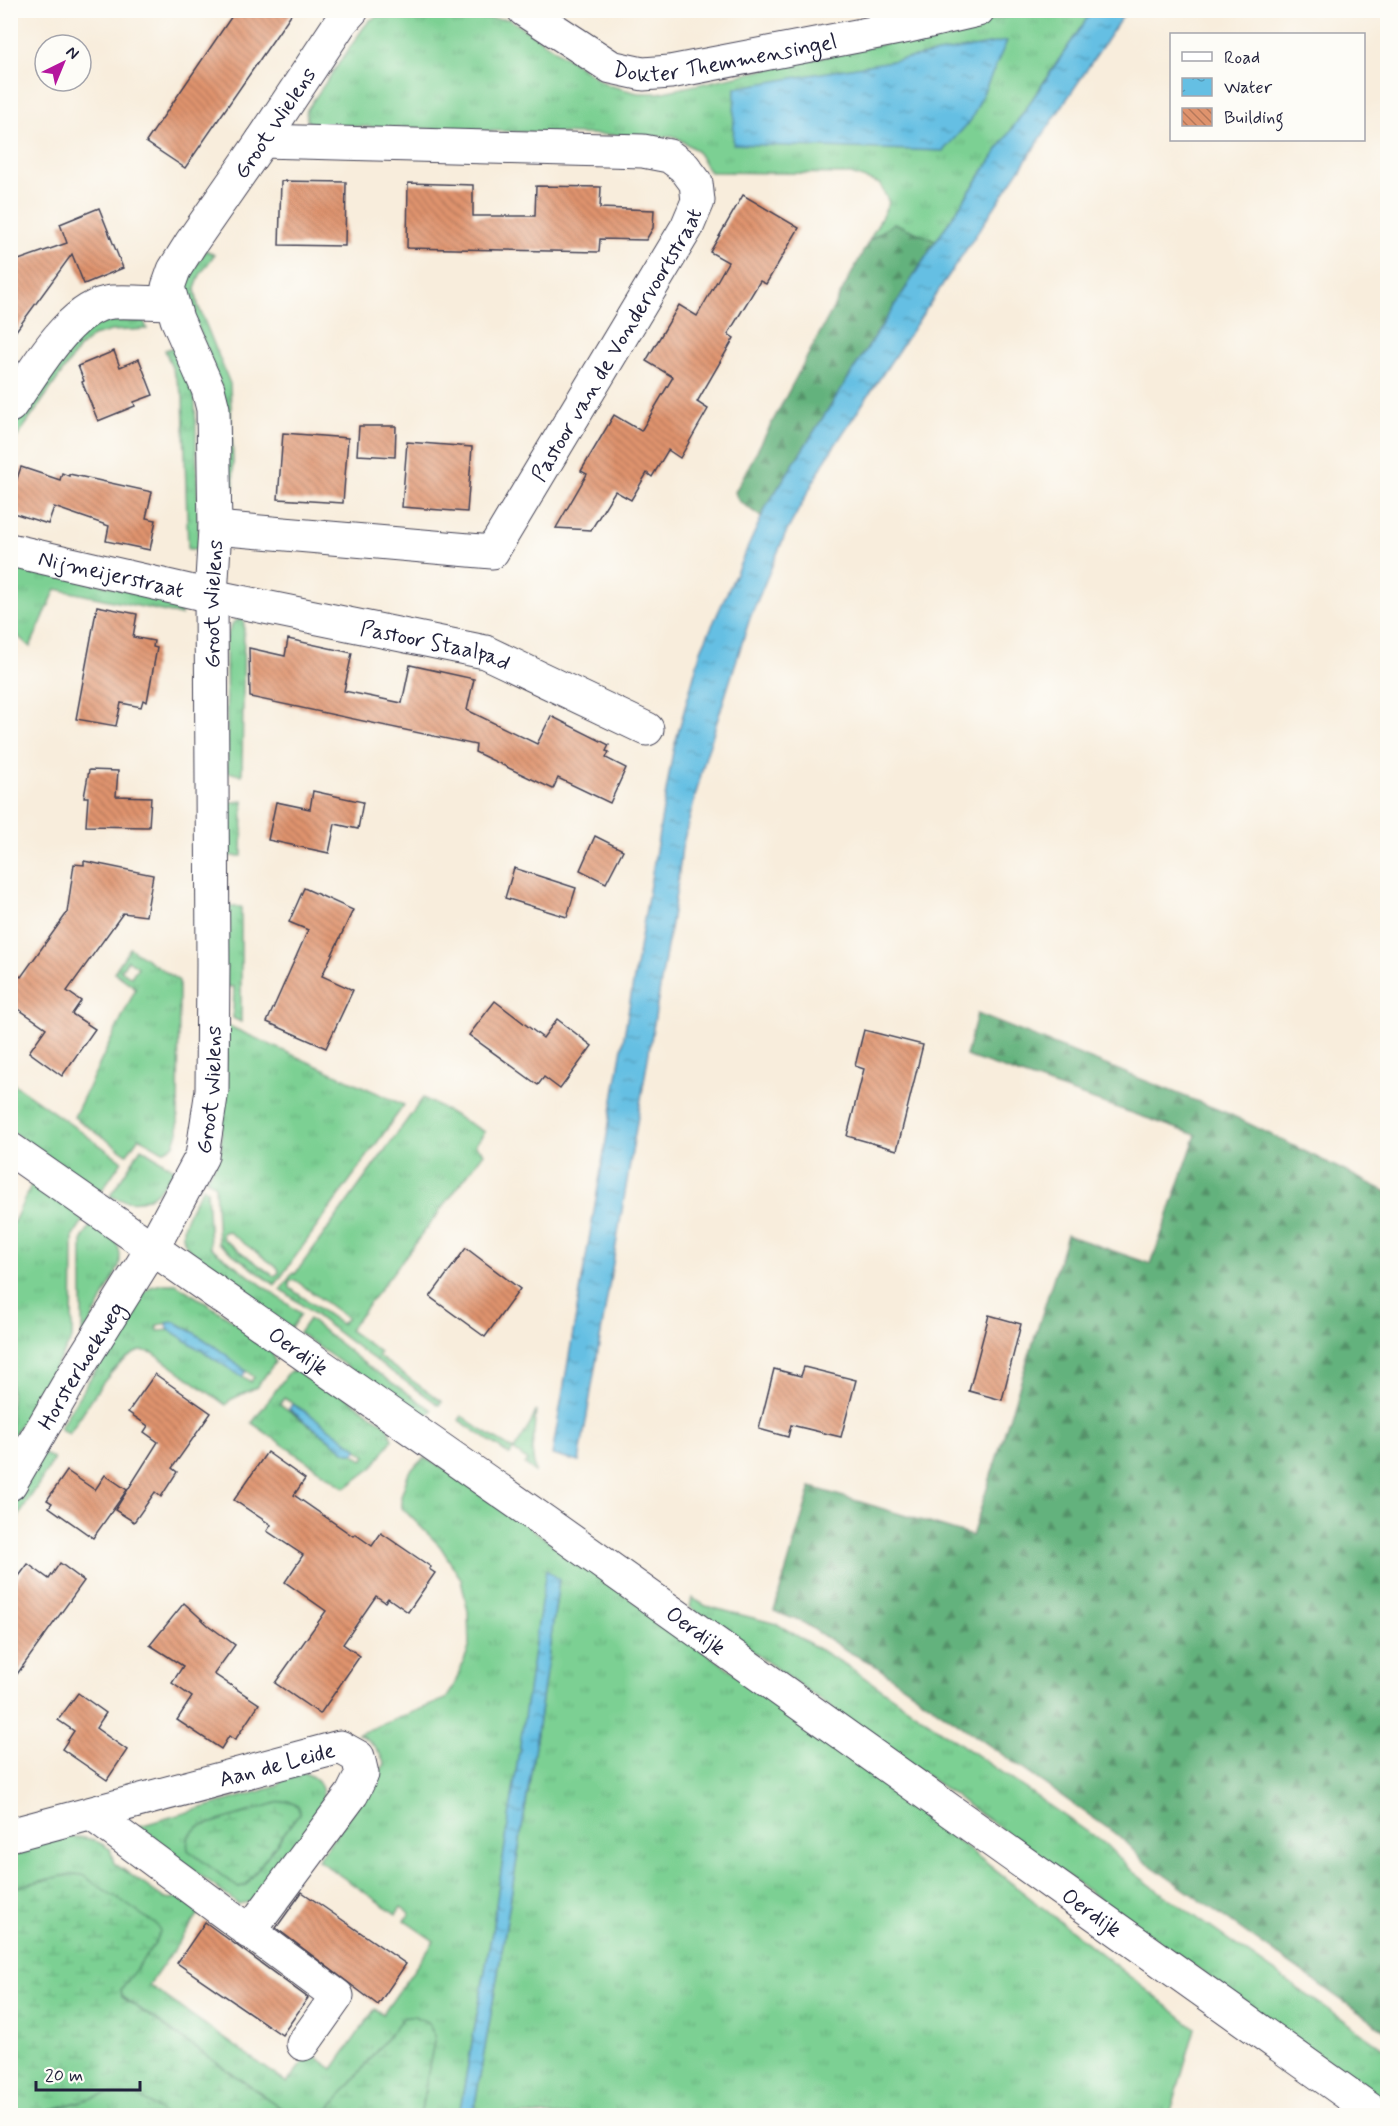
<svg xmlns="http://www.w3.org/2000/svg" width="1398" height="2126" viewBox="0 0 1398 2126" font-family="Mynerve,sans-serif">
<defs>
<pattern id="grass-tufts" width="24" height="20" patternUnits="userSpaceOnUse" patternTransform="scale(1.5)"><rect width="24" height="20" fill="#7bd093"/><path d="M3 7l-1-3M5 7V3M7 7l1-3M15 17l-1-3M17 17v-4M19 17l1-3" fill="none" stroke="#6ab280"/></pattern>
<pattern id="forest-firs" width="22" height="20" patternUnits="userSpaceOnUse" patternTransform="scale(1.5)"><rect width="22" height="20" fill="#64b27d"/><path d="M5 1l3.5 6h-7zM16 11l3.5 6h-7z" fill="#529068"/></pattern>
<pattern id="wetland-marsh" width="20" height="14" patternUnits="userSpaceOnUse" patternTransform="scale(1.5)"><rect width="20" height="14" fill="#7bd093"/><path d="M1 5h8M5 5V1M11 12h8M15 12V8" fill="none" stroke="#6ab280"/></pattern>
<pattern id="water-ripples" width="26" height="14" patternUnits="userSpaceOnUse" patternTransform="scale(1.5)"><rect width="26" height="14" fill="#65bfe3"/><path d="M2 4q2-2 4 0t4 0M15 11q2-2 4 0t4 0" fill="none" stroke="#539bb9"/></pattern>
<pattern id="building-back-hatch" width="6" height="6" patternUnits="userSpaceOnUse" patternTransform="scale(1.5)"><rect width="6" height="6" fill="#df936d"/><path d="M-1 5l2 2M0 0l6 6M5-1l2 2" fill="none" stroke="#b4785b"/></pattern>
</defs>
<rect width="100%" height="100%" fill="#fdfcf7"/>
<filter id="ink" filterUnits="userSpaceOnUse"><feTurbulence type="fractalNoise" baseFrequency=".0167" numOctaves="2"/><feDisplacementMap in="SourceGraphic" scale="12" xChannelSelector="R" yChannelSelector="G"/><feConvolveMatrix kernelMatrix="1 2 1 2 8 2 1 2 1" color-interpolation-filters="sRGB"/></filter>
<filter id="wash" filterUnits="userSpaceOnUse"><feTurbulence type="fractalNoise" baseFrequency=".008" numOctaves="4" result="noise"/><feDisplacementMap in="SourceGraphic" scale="24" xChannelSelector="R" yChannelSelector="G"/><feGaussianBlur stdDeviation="1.35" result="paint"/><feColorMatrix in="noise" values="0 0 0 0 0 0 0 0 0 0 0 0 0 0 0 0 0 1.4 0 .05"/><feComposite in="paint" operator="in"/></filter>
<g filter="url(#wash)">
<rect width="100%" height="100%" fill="#f8eddc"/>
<!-- grass -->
<g fill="url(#grass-tufts)" stroke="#4e7967" stroke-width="1.5" fill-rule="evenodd">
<polygon points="1022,11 1092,11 936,241 894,223 869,241 889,203 880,184 851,174 710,172 696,150 676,137 312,125 307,120 306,111 364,27 370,20 378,16 509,19 608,85 638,93 659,93 1019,14"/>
<polygon points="206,250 214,255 200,275 195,289 198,305 230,384 234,488 226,488 221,388 185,293 188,277"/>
<polygon points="108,321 144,321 147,329 111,331 93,336 79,348 11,446 11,429 76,336 91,325"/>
<polygon points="175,347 195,399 199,549 188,549 183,396 165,350"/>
<polygon points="11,565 182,602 181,615 56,589 30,647 11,630"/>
<polygon points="244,618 242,775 227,772 226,638 233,623 237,619 238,621"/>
<polygon points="243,801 242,856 223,856 224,803"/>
<polygon points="223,907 241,907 241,1022 233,1018 234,987 223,986"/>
<path d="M130 948 179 981 178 1132 174 1145 163 1151 139 1137 127 1154 74 1117 136 988 114 972ZM128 960 138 967 131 977 121 970Z"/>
<path d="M222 1023 404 1105 275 1285 218 1243 215 1185 206 1179 217 1162 221 1146 223 1094ZM227 1231 278 1268 279 1273 274 1276 223 1239 222 1233Z"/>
<polygon points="11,1082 122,1161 100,1193 11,1131"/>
<path d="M423 1098 485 1132 475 1145 484 1153 349 1330 380 1352 378 1356 442 1402 439 1405 365 1353 281 1289 293 1273 295 1274ZM295 1280 347 1318 341 1324 290 1288 289 1282Z"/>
<path d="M141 1148 177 1171 175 1173 173 1172C155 1199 141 1209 110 1196Z"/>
<polygon points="34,1179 87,1215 73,1236 72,1339 11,1440 11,1228"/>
<path d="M203 1187 207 1190 210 1247 301 1314 291 1328 209 1270 210 1266C204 1262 196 1257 191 1252 171 1232 193 1206 203 1187Z"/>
<path d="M92 1223C111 1236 124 1242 119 1267L82 1339V1239Z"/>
<path d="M162 1284H176L270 1344 275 1362 257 1387 230 1400 226 1405 153 1353C146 1351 141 1350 135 1353 107 1368 86 1409 69 1434L59 1428 144 1293 151 1287ZM175 1322C204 1336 228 1358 254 1377L251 1382 172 1330 158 1331 157 1325Z"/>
<polygon points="309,1319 365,1364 432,1410 427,1417 420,1418 299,1333"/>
<path d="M305 1369 388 1426 392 1440 373 1467 345 1488 252 1423 289 1372ZM284 1398 309 1414 366 1456 363 1460 354 1454 346 1452 280 1404Z"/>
<polygon points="536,1411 532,1450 535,1472 525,1465 528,1461 513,1450 510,1455 459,1420 462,1416 481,1430 514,1450 530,1425"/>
<polygon points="43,1453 54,1459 16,1521 11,1518 11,1510"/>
<path d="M424 1458 449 1470 835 1744 1195 2028 1170 2115H473C505 1937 535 1759 559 1580L547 1571 492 1932 459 2115H420L435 2036 427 2022 403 2018 325 2115H291L122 1996 121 1990 157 1939 82 1875 71 1874 11 1888V1851C47 1842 76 1825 110 1849L114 1863 165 1899 179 1898 200 1912 149 1985 287 2083 310 2053 333 2069 375 2009 383 2014 434 1941 405 1921 410 1913 401 1907 396 1914 318 1860 385 1764C379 1750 371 1740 358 1734L446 1699 453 1688 469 1648 468 1611 461 1579 440 1546 402 1508 401 1496 409 1472Z"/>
<polygon points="692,1598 706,1606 777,1624 849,1667 1105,1844 1133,1872 1153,1887 1387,2051 1387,2104 690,1607"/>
<path d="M302 1772C321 1778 327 1791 321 1810L255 1901 238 1904 136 1827 278 1786 286 1774ZM288 1801 298 1806 299 1813 246 1885 239 1887Z"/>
<polygon points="106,2094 139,2096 166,2115 31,2116"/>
</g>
<!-- forest -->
<g fill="url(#forest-firs)" stroke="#436a5c" stroke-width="1.5">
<polygon points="894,223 936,241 767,505 761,517 738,500 735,492 869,241"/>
<polygon points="977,1014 1229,1114 1387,1192 1387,2032 1143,1860 1119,1836 871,1663 849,1652 804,1623 774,1611 811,1487 972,1536 1067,1235 1151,1264 1196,1135 966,1056"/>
</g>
<!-- wetland -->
<g fill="url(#wetland-marsh)" stroke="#4e7967" stroke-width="1.5">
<path d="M288 1801 298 1806 299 1813 246 1885 239 1887 233 1884 188 1850C186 1839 189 1833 199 1827L280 1802Z"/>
<polygon points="71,1874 82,1875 157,1925 160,1931 157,1940 121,1990 122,1997 291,2115 166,2115 139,2096 123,2094 106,2094 31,2115 11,2115 11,1888"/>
<polygon points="414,2016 427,2022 435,2036 420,2115 325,2115 403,2018"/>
</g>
<!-- water -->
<g fill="url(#water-ripples)" stroke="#44708f" stroke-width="1.5">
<polygon points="1092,11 1126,11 827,457 785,535 750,618 705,759 682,847 677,888 579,1462 552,1455 673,751 701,650 767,505 936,241"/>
<polygon points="1007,41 971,120 943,151 733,144 735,88"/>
<path d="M175 1322C200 1335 225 1353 246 1371L242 1377 168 1329 167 1323Z"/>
<polygon points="292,1404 309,1414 358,1449 354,1454 346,1452 289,1409"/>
<path d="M546 1570 559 1579C535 1759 505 1937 473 2115H459L492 1932Z"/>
</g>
<g id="blocks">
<!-- building -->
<g fill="url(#building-back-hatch)">
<polygon points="236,10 294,10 185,168 146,142"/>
<polygon points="281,181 346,182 345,246 279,245"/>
<polygon points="408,183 473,185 473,216 535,216 536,186 601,187 600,208 654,210 653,228 646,240 600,239 599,252 407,248"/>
<polygon points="743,195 799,228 766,284 760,281 728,334 734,338 697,402 708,409 680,458 668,450 652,477 647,473 631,500 615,491 591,530 556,528 587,474 581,471 614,415 641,431 673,377 646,361 679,305 697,316 728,262 710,252"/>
<polygon points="99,208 123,268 84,284 72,254 10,339 10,263 67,243 60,224"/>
<polygon points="114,351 120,367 139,359 153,395 134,402 135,406 98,421 82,382 84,381 78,366"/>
<polygon points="359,426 396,426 395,457 357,455"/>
<polygon points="283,433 348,438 343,503 278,499"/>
<polygon points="407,442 472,447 467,512 402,507"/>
<polygon points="21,467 60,480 62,473 69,476 69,474 152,492 146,518 156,520 150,550 106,541 109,526 54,507 48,524 10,512 10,499"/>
<polygon points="97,606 137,614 133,637 154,641 153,647 157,648 147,702 143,700 141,707 121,703 116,726 76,719"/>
<polygon points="288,639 352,653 344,691 402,703 410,665 474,679 467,710 537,744 551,716 609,745 606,751 609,752 606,758 626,768 610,803 558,778 553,789 475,752 476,745 250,697 249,648 285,656"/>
<polygon points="89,770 118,771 116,796 151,797 149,827 86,826 88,797 84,797"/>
<polygon points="313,791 363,802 358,829 335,824 329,853 268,840 276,802 310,809"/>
<polygon points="595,836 623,850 606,883 580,870"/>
<polygon points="84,861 153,875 146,916 123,913 67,991 81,1001 72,1014 95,1029 62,1076 29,1052 46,1028 10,1003 10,970 21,977 67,913 74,864 84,865"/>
<polygon points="514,868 576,888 567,917 505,898"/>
<polygon points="304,888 353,910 322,976 353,990 326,1048 267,1022 308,930 289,922"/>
<polygon points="495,1001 543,1038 557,1019 592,1046 560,1089 544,1077 538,1085 469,1035"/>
<polygon points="864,1030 923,1045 897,1150 847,1136 864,1069 855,1066"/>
<polygon points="466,1248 520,1289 485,1337 430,1297"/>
<polygon points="989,1315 1021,1324 1002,1400 969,1391"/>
<polygon points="804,1367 856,1380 841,1437 791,1425 788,1437 759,1429 774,1369 801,1376"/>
<polygon points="155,1374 211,1413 172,1468 177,1472 161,1497 155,1492 134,1522 115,1510 158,1442 144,1432 148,1426 128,1412"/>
<polygon points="267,1452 305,1479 294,1495 353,1536 355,1534 372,1546 381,1533 431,1567 429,1569 435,1573 408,1612 388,1598 385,1602 376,1596 343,1644 360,1656 320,1714 275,1683 326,1611 285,1582 303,1555 267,1531 271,1525 234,1500"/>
<polygon points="67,1471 95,1490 105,1475 127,1490 93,1538 49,1507 52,1503 47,1500"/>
<polygon points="60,1563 84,1581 10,1684 10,1588 28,1564 49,1579"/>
<polygon points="184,1603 208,1625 235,1645 214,1674 259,1704 235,1740 229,1736 221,1749 177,1720 192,1697 172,1683 183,1666 150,1645"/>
<polygon points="78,1693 106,1713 96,1728 127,1750 107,1780 62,1749 74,1731 58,1720"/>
<polygon points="302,1892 406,1964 378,2005 276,1928"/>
<polygon points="205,1922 308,1998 282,2035 177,1963"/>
</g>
</g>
</g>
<g filter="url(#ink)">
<use href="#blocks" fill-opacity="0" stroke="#424053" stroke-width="1.5"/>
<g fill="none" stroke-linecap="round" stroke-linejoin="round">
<defs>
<g id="minor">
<path id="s1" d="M524 10 611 67 643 74 670 72 909 26 978 10"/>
<path d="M10 406C34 373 69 306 112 302 132 301 153 303 172 303"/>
<path id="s2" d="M215 528 492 552 687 227 698 201 696 183 684 167 669 156 643 151 262 141"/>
<path id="s3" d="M10 550 211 596 485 652 647 729"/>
<path id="s4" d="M10 1149 545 1522 1379 2116"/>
<path id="s5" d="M10 1484 74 1374 152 1249 202 1156 212 1090 213 965 211 596 215 528 213 409 208 389 177 319 168 287 174 270 191 243 262 141 341 22 352 10"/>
<polyline points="93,1815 337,1996 303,2044"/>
<path id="s6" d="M10 1835 340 1747 358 1757 362 1774 352 1794 249 1932"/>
</g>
</defs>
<!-- minor casing -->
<use href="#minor" stroke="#424053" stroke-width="35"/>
<!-- minor -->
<use href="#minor" stroke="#fff" stroke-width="33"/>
</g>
</g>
<g text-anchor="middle" stroke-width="6" stroke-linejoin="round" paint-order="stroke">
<!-- street labels -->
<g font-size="22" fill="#22223b" stroke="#fdfcf7">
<text dy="8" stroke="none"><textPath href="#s1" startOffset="220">Dokter Themmensingel</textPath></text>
<text dy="8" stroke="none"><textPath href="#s5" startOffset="1455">Groot Wielens</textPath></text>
<text dy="8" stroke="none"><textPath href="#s2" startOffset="520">Pastoor van de Vondervoortstraat</textPath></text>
<text dy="8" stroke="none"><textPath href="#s3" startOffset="104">Nijmeijerstraat</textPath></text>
<text dy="8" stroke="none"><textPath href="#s5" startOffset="933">Groot Wielens</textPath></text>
<text dy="8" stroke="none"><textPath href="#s3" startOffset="436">Pastoor Staalpad</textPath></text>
<text dy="8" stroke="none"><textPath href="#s5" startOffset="447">Groot Wielens</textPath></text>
<text dy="8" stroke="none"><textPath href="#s4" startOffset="352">Oerdijk</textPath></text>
<text dy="8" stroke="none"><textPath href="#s5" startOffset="138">Horsterhoekweg</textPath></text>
<text dy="8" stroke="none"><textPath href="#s4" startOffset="838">Oerdijk</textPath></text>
<text dy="8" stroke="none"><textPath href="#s6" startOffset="276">Aan de Leide</textPath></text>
<text dy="8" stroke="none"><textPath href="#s4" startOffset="1324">Oerdijk</textPath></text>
</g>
</g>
<!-- margin -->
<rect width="1398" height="2126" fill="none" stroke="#fdfcf7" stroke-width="36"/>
<!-- legend -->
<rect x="1170" y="33" width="195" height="108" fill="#fdfcf7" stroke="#a5a5ac" stroke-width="1.5"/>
<rect x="1182" y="52" width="30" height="9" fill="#ffffff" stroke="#a5a5ac" stroke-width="1.5"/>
<text x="1224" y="63" font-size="18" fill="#22223b">Road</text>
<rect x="1182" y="78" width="30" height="18" fill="url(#water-ripples)" stroke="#a5a5ac" stroke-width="1.5"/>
<text x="1224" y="93" font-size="18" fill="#22223b">Water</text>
<rect x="1182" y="108" width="30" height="18" fill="url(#building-back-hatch)" stroke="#a5a5ac" stroke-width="1.5"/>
<text x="1224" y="123" font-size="18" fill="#22223b">Building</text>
<!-- north arrow -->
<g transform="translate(63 63) rotate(43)"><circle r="28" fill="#fdfcf7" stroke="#a5a5ac" stroke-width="1.5"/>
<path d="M0-4.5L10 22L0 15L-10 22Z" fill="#b5179e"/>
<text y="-9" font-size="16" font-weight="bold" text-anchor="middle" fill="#22223b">N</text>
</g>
<!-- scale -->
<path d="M36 2081v9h104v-9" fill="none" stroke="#22223b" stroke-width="3"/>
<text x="45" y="2081" font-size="18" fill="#22223b" stroke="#fdfcf7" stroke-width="4.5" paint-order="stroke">20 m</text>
</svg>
